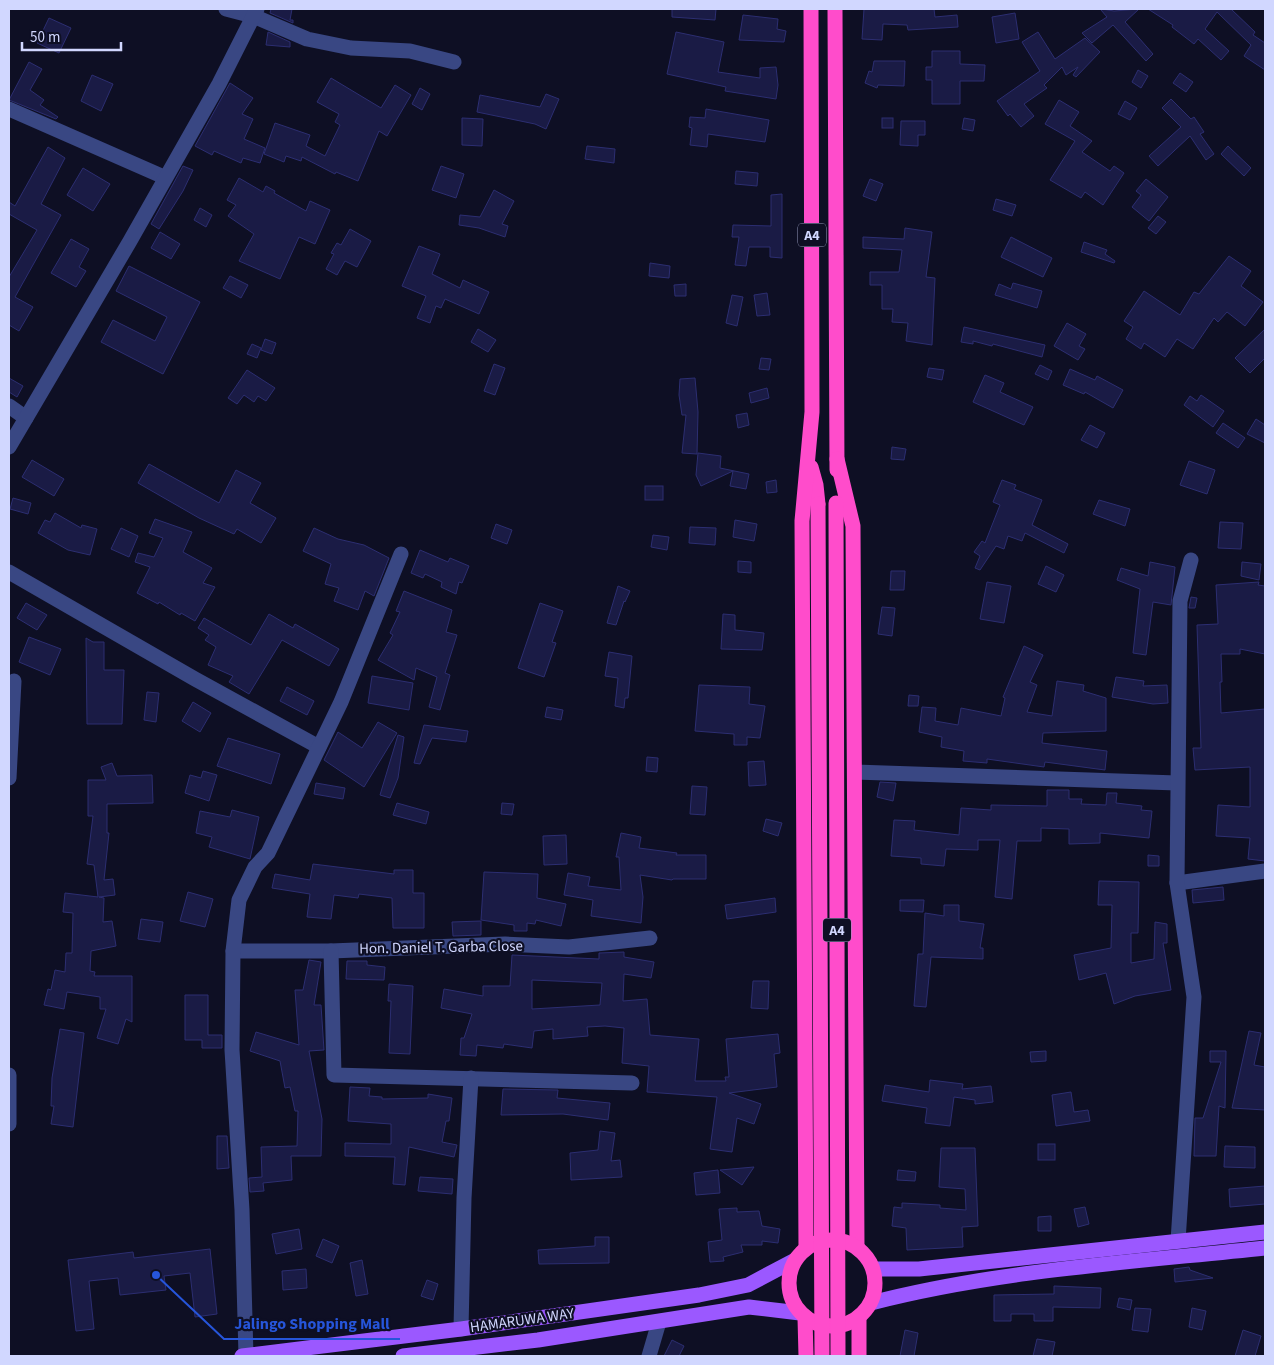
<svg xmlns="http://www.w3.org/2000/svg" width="1274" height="1365" viewBox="0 0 1274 1365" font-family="'Source Sans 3',sans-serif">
<rect width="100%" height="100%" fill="#0e0f24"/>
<!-- building -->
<g fill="#1a1b45" stroke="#2c2e71" fill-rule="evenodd">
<polygon points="271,9 292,9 290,20 293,20 293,23 270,13"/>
<polygon points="672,9 716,9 715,20 672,17"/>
<polygon points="864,9 934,9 935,17 957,15 958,27 908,30 907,25 883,24 882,40 862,39"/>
<polygon points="1102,9 1114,11 1139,9 1125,22 1153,54 1146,61 1113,25 1092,43 1082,33 1107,17 1101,10"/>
<polygon points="1148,9 1231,9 1255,32 1253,35 1265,43 1265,70 1244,56 1251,45 1217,12 1205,29 1229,51 1221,60 1198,39 1194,44 1172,27 1173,25"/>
<polygon points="1015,13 1019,39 996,43 992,17"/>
<polygon points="743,15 778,19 777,29 786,31 784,42 739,40"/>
<polygon points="49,18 71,28 59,53 37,43"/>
<polygon points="268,32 290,42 290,47 266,45"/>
<polygon points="676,32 724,42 718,72 760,78 760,68 776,67 778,85 776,99 725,91 726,87 667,74"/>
<polygon points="1038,32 1055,59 1085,38 1100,52 1076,77 1073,75 1078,67 1066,75 1062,67 1044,85 1047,88 1024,104 1034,116 1021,127 1010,114 1008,116 997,101 1040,71 1022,42"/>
<polygon points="932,51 960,51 960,64 985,65 984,81 960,81 960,104 932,104 932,80 926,80 926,67 932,67"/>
<polygon points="874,61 905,61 904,86 878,85 877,88 865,83 869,71 872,72"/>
<polygon points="29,62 42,69 30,90 44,100 40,105 58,117 56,119 9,100"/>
<polygon points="1138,70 1148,76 1141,88 1132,82"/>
<polygon points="1180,73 1193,82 1186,92 1173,83"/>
<polygon points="92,75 113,84 101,111 81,101"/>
<polygon points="331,78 381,108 395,85 411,95 387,136 379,131 358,181 336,172 335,174 302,157 301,161 286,156 284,162 264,154 275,123 310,135 306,146 325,156 340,125 335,122 339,114 317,102"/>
<polygon points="230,83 253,98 242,114 253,119 244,139 265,148 260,163 243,158 241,163 214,151 212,155 195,146"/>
<polygon points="420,88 430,94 422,110 412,104"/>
<polygon points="546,94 559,99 546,129 535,124 477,112 480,95 540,107"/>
<polygon points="1171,99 1191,119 1194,117 1204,132 1200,134 1214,154 1206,160 1190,136 1158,166 1149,156 1181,127 1162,108"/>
<polygon points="1059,100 1079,112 1070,126 1092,141 1082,152 1110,171 1114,166 1124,173 1103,205 1085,192 1081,198 1050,180 1075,141 1045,124"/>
<polygon points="1125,101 1137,108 1130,120 1118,114"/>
<polygon points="706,109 769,120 765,142 708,134 707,147 690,145 692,128 689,127 690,117 705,118"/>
<polygon points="462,118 483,119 482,146 462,145"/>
<rect x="882" y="118" width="11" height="10"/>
<polygon points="964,118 975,120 973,131 962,129"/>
<polygon points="901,121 925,121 925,135 918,135 918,146 900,145"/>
<polygon points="587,146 615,149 614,163 585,159"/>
<polygon points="1228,146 1251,168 1244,176 1221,154"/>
<polygon points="48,147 65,158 41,204 61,215 15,297 33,307 19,331 9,325 9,277 37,230 9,214 9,202 15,206"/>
<polygon points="183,166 193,170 183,191 159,229 151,224"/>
<polygon points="441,166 464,174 456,198 432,190"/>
<polygon points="83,168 110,184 93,211 67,195"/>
<polygon points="736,171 758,173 757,186 735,184"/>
<polygon points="239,178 263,192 266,186 275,191 274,193 306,211 310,201 330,210 315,244 299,237 280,279 239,261 254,234 228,216 236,205 227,200"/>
<polygon points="870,179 883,184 876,201 863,196"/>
<polygon points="1146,179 1168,197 1149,221 1132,207 1141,195 1136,191"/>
<polygon points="494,190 514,201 502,224 508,226 505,237 479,228 459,225 460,215 480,217"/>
<polygon points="782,194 782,258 770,257 770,247 749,247 746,266 735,265 739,237 732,237 733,225 771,226 771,195"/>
<polygon points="996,199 1016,205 1012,216 993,210"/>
<polygon points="200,208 212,215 206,227 194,220"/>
<polygon points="1158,216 1166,222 1156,234 1148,228"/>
<polygon points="905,228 932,232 926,277 935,278 932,345 906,341 908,323 892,322 893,309 882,309 882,285 870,285 870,272 899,272 902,250 863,248 863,237 904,239"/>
<polygon points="350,229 371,241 357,267 345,261 337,275 326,269 334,254 331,253 337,243 341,245"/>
<polygon points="160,232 180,244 171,259 151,248"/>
<polygon points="1011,237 1052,258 1043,277 1001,257"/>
<polygon points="71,239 89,249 79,267 86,271 76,287 51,273"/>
<polygon points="1084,242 1107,250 1105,254 1115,261 1114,263 1081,252"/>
<polygon points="419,246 440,254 432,274 460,288 463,280 489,292 479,314 445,299 441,308 436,306 430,323 417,318 426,296 402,286"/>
<polygon points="1229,256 1251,271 1241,286 1263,302 1245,326 1227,312 1218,322 1214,318 1193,349 1177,339 1165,357 1144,343 1141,349 1126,339 1133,327 1124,321 1144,291 1180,315 1194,292 1199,294"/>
<polygon points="650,263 670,266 669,278 649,276"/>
<polygon points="129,266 200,302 163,374 101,342 113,320 155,341 167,317 116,291"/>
<polygon points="230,276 248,285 241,298 223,288"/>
<polygon points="1013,283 1042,291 1037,308 995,295 999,284 1011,289"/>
<polygon points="686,284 686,296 675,296 674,285"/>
<polygon points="767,293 770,315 757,316 754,295"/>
<polygon points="732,295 743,297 737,326 726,323"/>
<polygon points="1067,323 1086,334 1079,346 1085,349 1078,360 1054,346"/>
<polygon points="964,327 1045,345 1042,357 993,344 992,346 973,341 973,344 961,342"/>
<polygon points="478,329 496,340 488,352 471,342"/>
<polygon points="1265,329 1265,358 1250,373 1235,358"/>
<polygon points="265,339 276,343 272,354 261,350"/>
<polygon points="252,344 261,348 257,358 247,354"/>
<polygon points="761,358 771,359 769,370 759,369"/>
<polygon points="494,364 505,368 495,395 484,391"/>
<polygon points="1040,365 1052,371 1048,380 1035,374"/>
<polygon points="929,368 944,370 942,380 927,377"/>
<polygon points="1070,369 1095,380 1097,376 1123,390 1113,408 1085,392 1084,394 1063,385"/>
<polygon points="247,370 275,388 266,401 258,396 254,402 244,395 237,404 228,398"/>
<polygon points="985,375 1004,383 1000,392 1033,407 1024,425 973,402"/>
<polygon points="9,378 23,386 17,397 9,392"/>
<polygon points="695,378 698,412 697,454 682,453 686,415 682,415 679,395 680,379"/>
<polygon points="767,388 769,398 751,403 749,393"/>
<polygon points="1201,395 1224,411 1213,427 1184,405 1190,396 1197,401"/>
<polygon points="747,413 749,425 738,428 736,415"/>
<polygon points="1256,419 1265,425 1265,443 1247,434"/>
<polygon points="1223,423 1245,438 1238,448 1216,433"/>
<polygon points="1090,425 1105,433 1097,448 1081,440"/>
<polygon points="892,447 906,449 904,460 891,459"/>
<polygon points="698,453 721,456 720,468 749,474 746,489 730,486 733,471 701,486 696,475"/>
<polygon points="32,460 64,479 54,496 22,477"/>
<polygon points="1189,461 1215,470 1207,494 1180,485"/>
<polygon points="149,464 219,503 236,470 261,483 250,503 276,518 261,543 237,529 234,534 199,518 138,483"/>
<polygon points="776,480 777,492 767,493 766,482"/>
<polygon points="1002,480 1016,485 1014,489 1042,500 1032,525 1068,544 1064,553 1025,533 1022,541 1008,536 1004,549 996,546 980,570 975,568 980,556 974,552 982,541 985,543 1000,505 993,502"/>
<rect x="645" y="486" width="18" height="14"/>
<polygon points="13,498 31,503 28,514 10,509"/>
<polygon points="1099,500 1130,509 1125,526 1093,514"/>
<polygon points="55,513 81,528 82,525 97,529 90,555 68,550 38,533 45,520 50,522"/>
<polygon points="155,519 192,532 183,552 212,568 203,583 215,587 195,621 181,613 180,615 159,602 158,604 137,593 150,567 135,562 138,553 154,557 163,538 149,533"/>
<polygon points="735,520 757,524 754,541 733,537"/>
<polygon points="1220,522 1243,523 1241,549 1218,548"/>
<polygon points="496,524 512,530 507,544 491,538"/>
<polygon points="690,527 716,528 715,545 689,543"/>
<polygon points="121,528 138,536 129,557 111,549"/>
<polygon points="314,528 338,539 364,545 389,558 374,596 365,591 358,610 334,601 339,588 325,584 331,564 303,551"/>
<polygon points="653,535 669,537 667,550 651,547"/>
<polygon points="420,550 448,562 450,558 469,566 462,583 459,582 456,594 441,587 442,582 425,574 423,578 411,573"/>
<polygon points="738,561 751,562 751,573 738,572"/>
<polygon points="1150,562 1175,567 1171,605 1153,602 1146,655 1133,653 1140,589 1117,580 1121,568 1148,576"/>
<polygon points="1242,562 1261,564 1259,580 1241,576"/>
<polygon points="1046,566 1064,575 1056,592 1038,584"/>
<polygon points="891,571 905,571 904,590 890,590"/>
<polygon points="987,582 1011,586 1004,623 980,619"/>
<polygon points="1259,582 1258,585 1265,586 1265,654 1240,649 1240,654 1221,654 1222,682 1220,682 1221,713 1265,709 1265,861 1248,859 1250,838 1216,836 1218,805 1250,807 1250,767 1195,770 1193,748 1201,748 1197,625 1218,624 1216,585"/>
<polygon points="618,586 630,591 625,602 624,601 616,625 607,623"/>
<polygon points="404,591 452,610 446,632 457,635 445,673 450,675 440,710 429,707 437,677 416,668 414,680 378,660 393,635 390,633 400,612 396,611"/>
<polygon points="1191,597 1197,598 1195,608 1189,608"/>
<polygon points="26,603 47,615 37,630 17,618"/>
<polygon points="540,603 563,611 552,642 556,643 544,677 518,668"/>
<polygon points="882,607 895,608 892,636 878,634"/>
<polygon points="269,614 293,628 295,624 339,649 329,666 282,640 249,694 229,682 233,676 208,665 216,647 205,640 209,635 198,628 204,618 251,645"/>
<polygon points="723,614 735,615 735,630 764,633 762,650 721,649"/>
<polygon points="29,637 61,649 50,675 19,662"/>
<polygon points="86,638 93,642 104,642 104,670 124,670 122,724 87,724"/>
<polygon points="1024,646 1043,655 1030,682 1037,685 1027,712 1052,716 1057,681 1084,685 1083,691 1106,698 1106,731 1043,733 1042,743 1107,751 1105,770 1045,762 1044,767 987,759 987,763 963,761 964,751 941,747 942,737 919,732 922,707 936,708 935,721 958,725 961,708 1001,716 1005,698 1003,697"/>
<polygon points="609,652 632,656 628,698 625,698 624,708 615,706 618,678 605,676"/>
<polygon points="372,676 413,683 409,710 368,703"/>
<polygon points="1116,677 1144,681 1143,686 1167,685 1168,703 1153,704 1112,697"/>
<polygon points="699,685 750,687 749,704 765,706 760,738 747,737 747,745 734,745 734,734 695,731"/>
<polygon points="287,687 314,701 307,715 280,701"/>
<polygon points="147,692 159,693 156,722 144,720"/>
<polygon points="909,695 919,696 918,706 908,706"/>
<polygon points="193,702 211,713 200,732 182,721"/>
<polygon points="547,707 563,710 561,720 545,717"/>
<polygon points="378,722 397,733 364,787 324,760 338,732 362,748"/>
<polygon points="424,725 468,731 466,742 432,738 420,764 414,763"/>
<polygon points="398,735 404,737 398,778 390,798 380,795"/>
<polygon points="228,738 280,754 271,784 217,766"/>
<polygon points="647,757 658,758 657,772 646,771"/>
<polygon points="764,761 766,785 749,786 748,762"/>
<polygon points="112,763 117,776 152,775 153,803 107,804 107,833 109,833 104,880 113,879 115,895 99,897 104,898 103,922 112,921 116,946 91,951 90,971 95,972 94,976 132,976 132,1022 126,1019 118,1044 97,1038 106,1009 100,1009 100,997 67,992 64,1009 44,1005 48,989 51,990 55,970 65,972 66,953 72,953 73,913 63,912 65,893 98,897 94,865 87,864 93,816 88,816 88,780 106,780 101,767"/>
<polygon points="203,771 217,775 209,801 185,793 190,775 201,778"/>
<polygon points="880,782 896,783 893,801 877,797"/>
<polygon points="316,783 345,788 343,799 314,794"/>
<polygon points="692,786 707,787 705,815 690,814"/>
<polygon points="1047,790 1069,790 1069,799 1082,799 1081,804 1106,805 1107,793 1117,793 1116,803 1142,806 1141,810 1152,811 1149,838 1100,833 1100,843 1069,844 1069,829 1041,828 1041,841 1017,841 1012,899 995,897 1000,840 978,840 978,850 946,849 944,866 921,864 921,858 891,856 894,820 915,821 914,830 959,835 961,808 991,810 991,805 1047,806"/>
<polygon points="397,803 429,812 426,824 393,815"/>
<polygon points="502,803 514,804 512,815 501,814"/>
<polygon points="232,810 259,817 250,859 209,847 212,837 196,833 200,811 230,817"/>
<polygon points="766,819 782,823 778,836 763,831"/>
<polygon points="621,833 641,837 639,848 677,853 676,855 706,855 706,879 673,879 672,880 640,875 643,897 641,923 591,916 593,900 564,895 568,873 590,877 588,886 621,890 619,857 616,857"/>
<polygon points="566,835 567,864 544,865 543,836"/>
<polygon points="1148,855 1159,856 1159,866 1148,866"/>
<polygon points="313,864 394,874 394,870 413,870 413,893 424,893 424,928 393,928 392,898 359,894 358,898 334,895 331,919 307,917 310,894 272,888 275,874 310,880"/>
<polygon points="484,872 538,874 537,898 566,904 561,926 536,920 535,924 527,923 527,931 514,931 514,925 481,920"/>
<polygon points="1099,881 1139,882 1138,933 1131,933 1131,963 1154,959 1155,922 1167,924 1167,943 1163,943 1171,990 1135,996 1114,1004 1106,973 1079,980 1074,955 1111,948 1112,905 1098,905"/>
<polygon points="1223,887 1224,900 1193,903 1192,890"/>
<polygon points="188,892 213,899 205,927 180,921"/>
<polygon points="775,898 776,912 727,919 725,905"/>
<polygon points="900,900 924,900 923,912 900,911"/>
<polygon points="944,905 959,905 959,921 984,924 980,948 983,948 983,959 931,957 926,1007 914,1006 918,954 923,954 925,913 944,916"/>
<polygon points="141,919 163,922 160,942 138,939"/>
<polygon points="481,921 481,935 453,936 452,922"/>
<path d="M624 952V957L654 962 651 978 624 974 623 1001 647 999 650 1035 699 1039 695 1081H726L725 1077H729L726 1039 778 1034 780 1053 774 1054 777 1087 729 1093 761 1104 754 1124 737 1118 732 1152 710 1149 717 1097 647 1092 649 1066 622 1063 624 1028 605 1026 587 1027 588 1036 553 1039V1029L534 1031 532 1048 504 1044 503 1048 477 1045 476 1056 460 1055 461 1038H464L472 1014 441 1008 444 989 483 996V986H510L512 955 599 959V953ZM532 980 602 983 600 1005 532 1009Z"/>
<polygon points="309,960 321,962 314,1005 321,1005 324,1050 309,1051 322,1119 321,1156 291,1156 292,1180 263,1183 264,1191 250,1192 249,1178 262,1177 261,1147 297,1146 298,1111 295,1111 290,1087 285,1088 280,1061 250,1051 256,1032 299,1045 295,990 303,990"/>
<polygon points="347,961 367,961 367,965 385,967 384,980 346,979"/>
<polygon points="753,981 769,981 768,1009 751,1008"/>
<polygon points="389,984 413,986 410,1054 389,1053 391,1001 388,1001"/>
<polygon points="185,995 208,995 208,1035 222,1035 222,1048 202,1048 202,1040 185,1040"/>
<polygon points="60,1029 84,1033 73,1127 51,1124 54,1106 51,1106 52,1078"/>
<polygon points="1249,1031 1261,1033 1254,1065 1265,1067 1265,1110 1232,1108"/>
<polygon points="1046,1051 1046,1061 1031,1062 1030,1052"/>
<polygon points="1210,1051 1226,1051 1225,1108 1219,1106 1216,1156 1194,1156 1195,1118 1203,1118 1221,1062 1210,1062"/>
<polygon points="930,1080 963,1084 962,1089 991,1086 993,1102 975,1104 975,1100 954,1097 950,1126 925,1123 927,1108 882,1101 885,1085 929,1092"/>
<polygon points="350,1087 370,1088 369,1096 382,1097 382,1099 428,1098 428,1094 452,1098 449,1121 446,1121 442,1142 457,1145 454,1157 409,1147 405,1185 393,1184 395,1157 345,1156 345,1143 391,1144 391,1124 348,1121"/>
<polygon points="503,1089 558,1090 557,1098 610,1103 608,1120 563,1114 501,1115"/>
<polygon points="1071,1092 1074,1112 1088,1110 1090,1121 1056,1126 1052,1095"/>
<polygon points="600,1131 615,1133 611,1161 620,1160 622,1177 571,1180 570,1153 598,1150"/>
<polygon points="217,1136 227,1136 229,1168 217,1169"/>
<rect x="1038" y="1144" width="17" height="16"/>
<polygon points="1225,1146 1255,1147 1255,1168 1224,1167"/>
<polygon points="941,1148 975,1148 978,1226 962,1227 963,1247 907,1250 906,1228 892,1226 894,1207 902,1208 902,1203 940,1205 940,1208 966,1210 965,1189 939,1187"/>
<polygon points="754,1167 742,1185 720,1170"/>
<polygon points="718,1170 720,1193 696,1195 694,1173"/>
<polygon points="898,1170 916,1172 915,1181 897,1180"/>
<polygon points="420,1177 453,1179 452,1194 418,1191"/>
<polygon points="1265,1186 1265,1204 1230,1207 1229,1189"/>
<polygon points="1085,1207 1089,1224 1078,1227 1074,1209"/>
<polygon points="737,1208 737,1212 759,1211 762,1226 780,1229 778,1243 762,1241 762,1245 741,1245 743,1252 723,1257 724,1261 710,1262 708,1242 722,1240 719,1209"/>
<polygon points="1051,1216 1051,1231 1038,1231 1038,1217"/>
<polygon points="299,1229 302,1249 276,1254 272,1234"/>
<polygon points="595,1237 609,1237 609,1263 539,1264 538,1250 595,1246"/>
<polygon points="323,1239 339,1246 332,1263 316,1256"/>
<polygon points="210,1249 217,1314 195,1317 190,1273 164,1276 166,1290 120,1295 118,1278 89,1281 94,1329 76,1331 68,1260 133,1252 134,1258"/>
<polygon points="362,1260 368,1294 356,1296 350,1263"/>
<polygon points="1189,1267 1190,1270 1213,1278 1175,1282 1174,1269"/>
<polygon points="306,1269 307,1288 283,1290 282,1271"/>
<polygon points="427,1280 438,1284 433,1300 421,1296"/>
<polygon points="1054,1286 1101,1288 1100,1308 1053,1307 1053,1321 1034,1321 1034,1314 1011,1314 1011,1321 994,1321 994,1295 1054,1294"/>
<polygon points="1119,1298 1132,1300 1130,1310 1117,1307"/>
<polygon points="1135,1308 1151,1309 1148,1332 1132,1330"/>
<polygon points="1192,1308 1206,1311 1202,1330 1189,1327"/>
<polygon points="905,1330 918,1333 914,1356 900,1356"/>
<polygon points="1243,1330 1261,1336 1255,1356 1235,1356"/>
<polygon points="1037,1339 1055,1342 1052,1356 1033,1356"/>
<polygon points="672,1340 684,1346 679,1356 664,1356"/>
</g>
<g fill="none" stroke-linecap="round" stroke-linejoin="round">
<!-- minor -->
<g stroke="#394783" stroke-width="15">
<polyline points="226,9 253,16 307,39 351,48 410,51 454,62"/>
<polyline points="9,109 164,177"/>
<polyline points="9,406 26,418"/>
<polyline points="9,447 130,241 219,84 257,9"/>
<polyline points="9,572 195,679 319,747"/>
<polyline points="855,772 1177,783"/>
<polyline points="9,778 14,681"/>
<polyline points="1177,883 1265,871"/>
<polyline points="233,951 331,951 505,944 569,947 650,938"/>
<polyline points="331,951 334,1075 632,1083"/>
<polyline points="9,1075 9,1124"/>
<polyline points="1178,1241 1194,997 1177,883 1180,601 1191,560"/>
<polyline points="461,1329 464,1198 471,1078"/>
<polyline points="246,1356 242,1210 232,1050 233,951 239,900 255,867 268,853 341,702 401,554"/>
<polyline points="649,1356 659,1322"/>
</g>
<!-- major -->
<g stroke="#9b58ff" stroke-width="15">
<polyline points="874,1269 919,1269 1265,1232"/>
<path d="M871 1303C999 1270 1134 1262 1265 1248"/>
<polyline points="242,1356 461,1329 699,1295 748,1285 795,1260"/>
<polyline points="403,1356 538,1340 749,1307 800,1313"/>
</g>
<!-- highway -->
<g stroke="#ff4ccb" stroke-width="15">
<polyline points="835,9 837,470"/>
<polyline points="837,459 853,526 857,1247"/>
<polyline points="811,467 816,485 818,504"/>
<circle cx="832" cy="1283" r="43"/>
<polyline points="806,1248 802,521 812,412 811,9"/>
<polyline points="805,1318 806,1356"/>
<polyline points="859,1318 859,1356"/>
</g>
<!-- highway-bridge -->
<g stroke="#ff4ccb" stroke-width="15">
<polyline points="836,503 838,1356"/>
<polyline points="818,504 822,1356"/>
</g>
</g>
<g text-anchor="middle" stroke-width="4.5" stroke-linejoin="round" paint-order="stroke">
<!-- shield labels -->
<g fill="#0e0f24" stroke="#969bbd" stroke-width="1">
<rect x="798" y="223.5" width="28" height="23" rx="4"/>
<rect x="823" y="918.5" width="28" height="23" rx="4"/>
</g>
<g font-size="14" font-weight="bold" fill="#d1d7ff">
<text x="812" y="240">A4</text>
<text x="837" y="935">A4</text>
</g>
<!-- street labels -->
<g font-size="15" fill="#d1d7ff" stroke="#0e0f24">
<text transform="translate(441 947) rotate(-1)" y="5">Hon. Daniel T. Garba Close</text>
<text transform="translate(522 1320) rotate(-8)" y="5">HAMARUWA WAY</text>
</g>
</g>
<!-- callouts -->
<path fill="none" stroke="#2655da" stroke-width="2" d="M156 1275L224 1339H400"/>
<circle fill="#2655da" stroke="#0e0f24" stroke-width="2" cx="156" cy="1275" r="5"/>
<g font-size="16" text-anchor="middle" font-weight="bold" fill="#2655da" stroke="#0e0f24" stroke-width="4.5" stroke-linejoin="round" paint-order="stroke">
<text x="312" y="1329">Jalingo Shopping Mall</text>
</g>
<!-- border -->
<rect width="1274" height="1365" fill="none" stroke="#d1d7ff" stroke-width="20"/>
<!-- scale -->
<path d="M22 42v8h99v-8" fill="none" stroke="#d1d7ff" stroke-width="2.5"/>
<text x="30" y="42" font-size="15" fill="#d1d7ff" stroke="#0e0f24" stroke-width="4" paint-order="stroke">50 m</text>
</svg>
